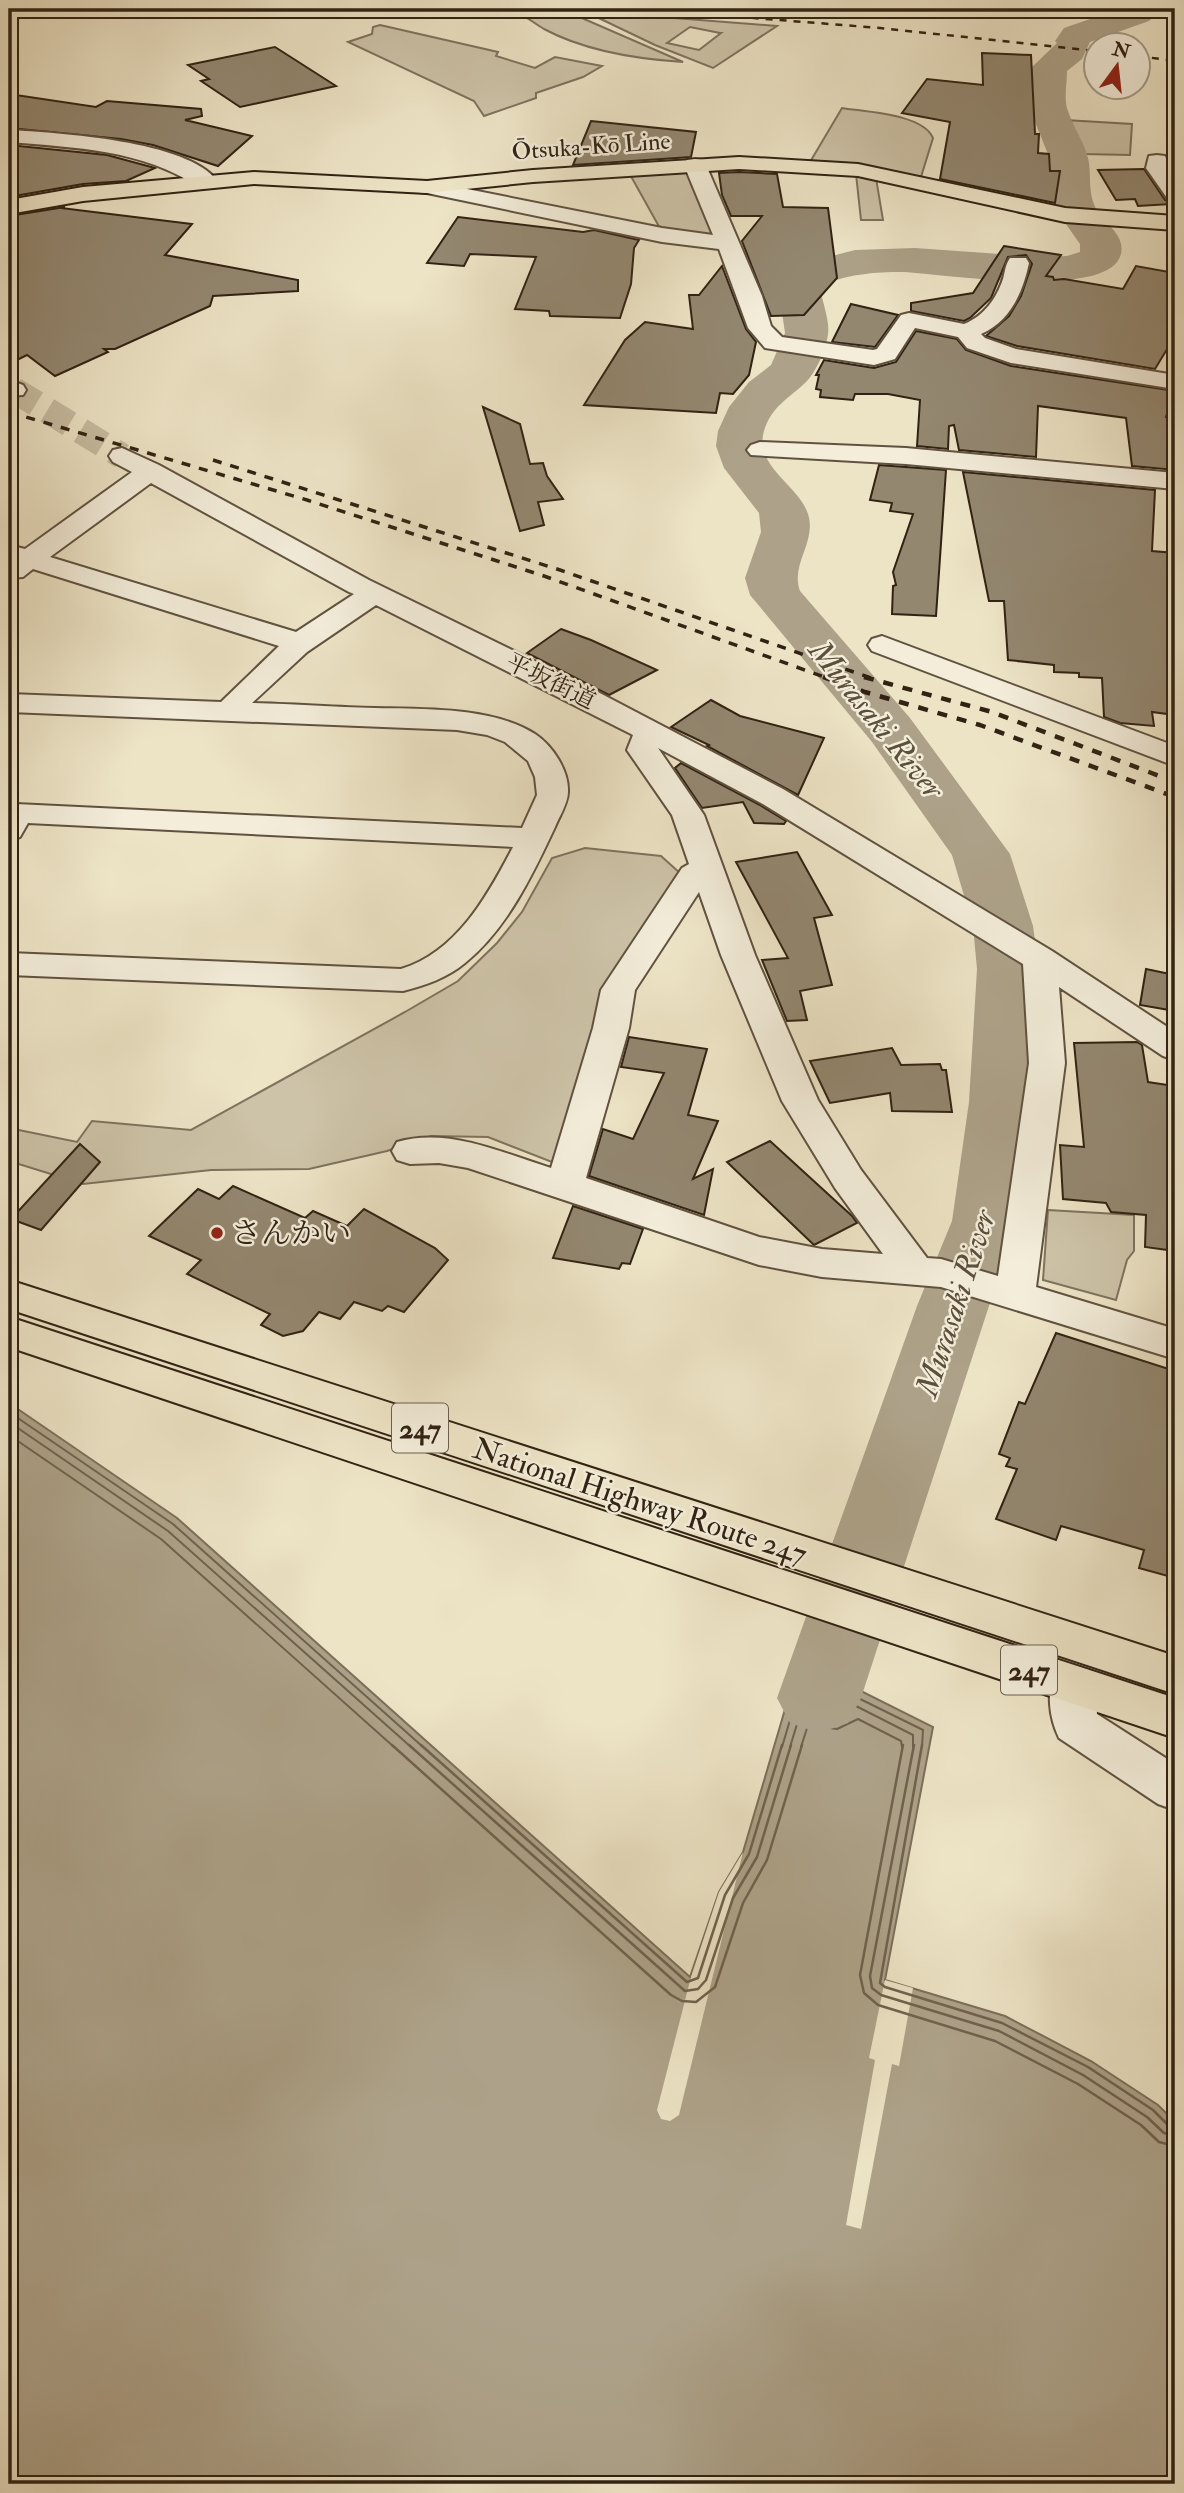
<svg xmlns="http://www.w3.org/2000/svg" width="1184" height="2493" viewBox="0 0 1184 2493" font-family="'IM FELL Double Pica','Noto Serif JP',serif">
<rect width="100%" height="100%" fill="#ede4c6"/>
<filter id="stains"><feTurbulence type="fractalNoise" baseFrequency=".00286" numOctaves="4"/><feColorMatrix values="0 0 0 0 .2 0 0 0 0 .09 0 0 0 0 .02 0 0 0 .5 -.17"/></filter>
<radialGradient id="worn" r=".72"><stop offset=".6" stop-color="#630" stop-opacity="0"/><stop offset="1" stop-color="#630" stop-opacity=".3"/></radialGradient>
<!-- green -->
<g fill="#cdc3a8" stroke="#7f725e" stroke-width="2" fill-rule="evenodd">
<path d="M511 9 575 15 683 62C636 59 585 51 544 29 532 22 525 15 511 9Z"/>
<path d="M584 11 777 26 713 68 655 45ZM690 27 720 33H721L699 50 667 43Z"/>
<polygon points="380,25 498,52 496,56 535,68 555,57 602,66 583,77 536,93 536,98 484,116 474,101 348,42 372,34 373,27"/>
<path d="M842 108C866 112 923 114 933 138L920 180 810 162Z"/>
<polygon points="1065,120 1132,124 1130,155 1082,154"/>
<polygon points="691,167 721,239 661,230 628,171"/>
<polygon points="856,174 876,178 883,220 861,220"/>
<polygon points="585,848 661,856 681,874 557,1164 488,1137 431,1136 387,1151 309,1169 211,1170 83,1184 9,1161 9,1128 77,1142 92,1121 191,1130 405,1012 458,981 497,943 522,912 552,858"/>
<polygon points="1048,1210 1134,1215 1134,1251 1127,1260 1116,1300 1043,1280"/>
</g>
<!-- water -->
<polygon fill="#ada289" stroke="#7b6f5a" stroke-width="2" points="9,1403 177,1518 690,1977 719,1892 743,1852 791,1689 835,1703 851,1686 933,1727 885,1980 1005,2016 1091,2061 1158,2105 1175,2122 1175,2484 9,2484"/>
<!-- pier -->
<g fill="#ede4c6">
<polygon points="743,1852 679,2115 670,2121 661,2119 657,2110 691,1977 719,1892"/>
<polygon points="885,1980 913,1988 899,2066 892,2064 861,2229 846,2225 875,2060 869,2058"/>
</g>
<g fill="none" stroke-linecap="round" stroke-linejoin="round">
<!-- shore-far1 -->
<g stroke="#6f624e" stroke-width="2">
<polyline points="9,1412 173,1524 423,1747"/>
<polyline points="9,1422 168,1531 411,1747"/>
<polyline points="9,1435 161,1539 394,1747"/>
<polyline points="782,1747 796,1700 836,1710 854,1696 923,1730 922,1747"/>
<polyline points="790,1747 801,1711 836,1719 856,1706 913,1735 913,1747"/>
<polyline points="801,1747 808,1725 837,1729 858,1719 901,1741 902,1747"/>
</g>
<!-- shore -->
<g stroke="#6f624e" stroke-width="2.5">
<polyline points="392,1745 671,1995 682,2001 696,2002 715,1987 743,1903 767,1860 802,1745"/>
<polyline points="409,1745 685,1991 698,1989 706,1980 733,1898 757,1857 791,1745"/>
<polyline points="421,1745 687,1982 698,1978 725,1895 749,1854 782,1745"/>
<polyline points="903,1745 860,1975 864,1993 878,2005 995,2041 1078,2084 1141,2125 1159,2142 1175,2146"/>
<polyline points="914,1745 870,1976 872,1988 881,1995 999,2031 1083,2075 1147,2117 1164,2133 1175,2136"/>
<polyline points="922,1745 880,1983 885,1987 1002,2023 1088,2067 1153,2110 1169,2126 1175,2127"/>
</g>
<!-- river -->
<path fill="#ada289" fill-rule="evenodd" d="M1119 9H1162L1149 21 1090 42 1082 59 1067 71C1067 83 1064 97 1067 108 1072 126 1084 141 1088 158 1092 174 1087 194 1097 210 1103 221 1119 232 1121 244 1133 306 933 272 901 272 876 272 851 274 827 283L821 292C823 304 830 322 828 334 826 349 816 373 805 383 789 398 771 407 764 431 754 467 798 484 808 514 817 542 790 564 800 591L910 718 1010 854 1033 926 1039 969 1035 1102 1022 1221 989 1306 861 1698 848 1723 819 1733 790 1723 777 1698 917 1306 952 1221 969 1102 977 969 973 926 952 855 872 742 750 595 745 578 761 532 759 513 724 468 716 446 718 431 729 407 749 382 771 365 785 333 779 292 797 265 855 250 915 248 1044 257 1067 256 1080 252V244L1056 210 1048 176 1050 159 1029 107 1031 68 1057 43 1055 41 1064 28Z"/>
</g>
<!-- building -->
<g fill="#938770" stroke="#312213" stroke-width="2">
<polygon points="275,47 336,86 240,107 201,81 209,79 188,65"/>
<polygon points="982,53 1031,55 1035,134 1039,134 1038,153 1049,154 1050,171 1060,171 1055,203 940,179 950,122 902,113 927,79 983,85"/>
<polygon points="9,94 96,107 107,101 201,109 202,116 185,120 252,136 218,166 153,145 121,139 9,128"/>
<polygon points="591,121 696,132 691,157 573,165"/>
<polygon points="9,145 107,155 155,168 126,181 83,184 9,197"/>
<polygon points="1144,169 1165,200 1172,204 1138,206 1135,199 1116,200 1098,170"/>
<polygon points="739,172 777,174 783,207 828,208 837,278 804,315 771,316 742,241 762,216 731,216 722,195 719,173"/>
<polygon points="65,207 61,208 192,224 165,255 298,280 298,291 213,296 210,306 115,349 104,349 108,352 55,376 27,355 9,364 9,216"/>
<polygon points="458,217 583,232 594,230 639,240 634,248 631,284 620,318 550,316 549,311 515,309 536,257 470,254 464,266 427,263"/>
<polygon points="1004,246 1061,255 1046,276 1053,277 1054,280 1064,279 1123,289 1136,266 1175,273 1175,336 1155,369 1017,346 986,336 1009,316 1021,296 1032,264 1026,255 1008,257 991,298 970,318 964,321 911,311 911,303 973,293"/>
<polygon points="722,266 746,329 756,342 749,375 733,394 720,393 716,413 584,405 625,340 645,322 693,329 689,295 699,295"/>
<polygon points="851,304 898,315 875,347 832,342"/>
<polygon points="916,331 957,339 966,350 1011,366 1175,391 1166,417 1175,419 1175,470 1132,466 1126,418 1038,406 1036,457 959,450 954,425 949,426 948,449 917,446 920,400 888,394 855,394 853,400 820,397 821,390 816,389 819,375 816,375 824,360 874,368 896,362"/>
<polygon points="483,407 520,424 530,464 543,463 547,476 563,499 538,502 544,525 520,531"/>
<polygon points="879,465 946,470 936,616 892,614 893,586 896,585 893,572 913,514 890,511 892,503 870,500"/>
<polygon points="963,472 1155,490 1152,551 1175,553 1175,715 1152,712 1154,726 1120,723 1104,717 1102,678 1079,677 1079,673 1054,672 1054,665 1008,660 1004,601 989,601"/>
<polygon points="561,629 591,640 657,670 609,695 527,653"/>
<polygon points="711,700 740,716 824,738 798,795 707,746 709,745 671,727"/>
<polygon points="681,763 760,805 786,821 784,824 754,823 743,802 702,808 675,768"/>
<polygon points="797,852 832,915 814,918 832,985 800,991 807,1020 787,1021 762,960 788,958 736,862"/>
<polygon points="1146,969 1175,975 1175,1011 1140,1005"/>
<polygon points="629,1037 707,1049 688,1115 718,1121 693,1179 713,1169 704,1215 589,1176 603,1129 633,1139 664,1073 621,1067"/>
<polygon points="1137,1042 1142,1045 1148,1082 1168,1085 1168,1089 1175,1090 1175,1251 1145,1247 1146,1215 1111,1212 1106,1203 1063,1199 1060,1145 1084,1147 1074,1043"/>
<polygon points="892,1048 901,1065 940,1064 942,1070 946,1070 952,1112 892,1111 890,1093 830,1103 810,1061"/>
<polygon points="770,1141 852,1216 857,1223 814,1245 727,1162"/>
<polygon points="80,1144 100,1162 41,1230 11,1219"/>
<polygon points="233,1186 305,1218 313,1211 347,1226 364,1209 435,1248 448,1260 404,1312 388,1306 382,1311 354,1302 340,1319 319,1312 303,1331 283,1336 261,1325 270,1314 187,1274 201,1260 149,1236 198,1189 219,1199"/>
<polygon points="573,1206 643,1229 630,1264 622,1263 619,1269 553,1258"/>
<polygon points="1056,1333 1175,1371 1175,1578 1139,1568 1144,1550 1061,1526 1056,1540 996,1519 1017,1469 1006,1466 1010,1458 999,1454 1019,1402 1025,1404"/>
</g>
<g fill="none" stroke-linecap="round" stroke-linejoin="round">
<!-- minor-tunnel -->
<polyline stroke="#c7bda2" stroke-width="26" stroke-dasharray="26 13" stroke-linecap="butt" points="14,390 122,456"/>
<defs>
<g id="minor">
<path d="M9 130C57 133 189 140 218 182L215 187H199C141 149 76 148 9 142Z"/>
<path d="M1157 155 1165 156C1172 170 1175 183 1175 199L1167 198 1146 168 1149 156Z"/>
<path d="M695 159 703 160 706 165 762 296 771 326 782 337 873 350 877 349 901 315 909 313 964 324C984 316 996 299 1003 279 1005 272 1005 265 1010 258H1026L1029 263C1023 292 1010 322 981 334L985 338 1016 349 1175 375V389L1011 363 967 348 958 337 915 328 895 359 874 365 765 348 748 328 719 249 662 242 427 193 419 192 416 187 419 182 427 181 662 228 713 235 684 165 687 160Z"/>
<polygon points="9,380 23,385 26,390 23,395 9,396"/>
<polygon points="760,442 906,448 1175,473 1175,489 906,464 751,455 747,450 751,445"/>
<path d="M122 448 159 465 369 580 594 690 783 789 1052 951 1175 1032V1060L1163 1056 1059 987 1065 1063 1036 1287 1175 1329V1359L941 1287 822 1277 759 1265 468 1168 439 1163 410 1164 397 1160 392 1151 397 1142C448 1127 503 1153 551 1168L593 1028 601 990 682 868 689 864 672 815 627 750 633 735 376 605 307 652 252 703C293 704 334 707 375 708 424 709 493 707 535 734 553 746 569 771 568 792 568 803 559 817 555 827 533 874 507 929 465 963 447 978 426 985 403 991L9 975V953L401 969C457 952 488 895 513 847L28 823 20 837 9 840V805L16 804 522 828 537 795 535 777 528 761 505 742 487 735 457 730 9 712V694L221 702 279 646 33 569 23 577 9 578V545L25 549 132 472 113 462 109 456 113 450ZM151 483 349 592 354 594 296 632 50 557ZM658 748 761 803 1023 964 1029 1063 998 1276 941 1259 927 1258 861 1170 818 1100 755 955 704 815ZM699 892 721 955 782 1101 835 1188 883 1254 822 1249 759 1237 586 1178 629 1028 635 990Z"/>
<polygon points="882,636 1175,746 1175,766 872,651 868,645 872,639"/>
<path d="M1072 1665 1088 1670 1095 1684 1097 1714 1175 1764V1810L1158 1804 1059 1738C1049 1717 1046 1691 1056 1670Z"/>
</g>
<polygon id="major" points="739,157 858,164 1065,208 1175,216 1175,230 1065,222 858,176 739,169 533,182 427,193 254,184 83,201 9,214 9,200 83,187 254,172 427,181 533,170"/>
<g id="highway">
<polygon points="9,1280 1175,1656 1175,1694 9,1309"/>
<polygon points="9,1317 1175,1698 1175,1738 9,1347"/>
</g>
</defs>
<!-- minor casing -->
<use href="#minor" stroke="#605240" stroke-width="4"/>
<!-- major casing -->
<use href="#major" stroke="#312213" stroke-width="4"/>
<!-- highway casing -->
<use href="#highway" stroke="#312213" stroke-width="4"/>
<!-- minor -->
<use href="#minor" fill="#f3edda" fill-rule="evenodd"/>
<!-- major -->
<use href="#major" fill="#ede4c6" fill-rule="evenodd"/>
<!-- highway -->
<use href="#highway" fill="#ede4c6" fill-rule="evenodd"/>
<!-- rail-far2 -->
<g stroke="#312213" stroke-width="2.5" stroke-dasharray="7 7" stroke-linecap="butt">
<polyline points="640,9 880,28 1096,51"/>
<polyline points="1138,56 1175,61"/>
</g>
<!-- rail-far1 -->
<g stroke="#312213" stroke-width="3.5" stroke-dasharray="9 9" stroke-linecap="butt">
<polyline points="9,412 307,500 544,576 827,678"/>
<polyline points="213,460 560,570 871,678"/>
</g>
<!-- rail -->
<g stroke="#312213" stroke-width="4.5" stroke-dasharray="10 10" stroke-linecap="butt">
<polyline points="823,677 865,692 980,725 1175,797"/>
<polyline points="864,677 992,712 1175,782"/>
</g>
</g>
<!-- markers -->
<circle fill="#8f2418" stroke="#f3edda" stroke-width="2.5" cx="217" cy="1233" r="7"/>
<g text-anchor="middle" stroke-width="5" stroke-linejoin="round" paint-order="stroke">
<!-- far-street labels -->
<g font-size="24" fill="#312213" stroke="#f3edda">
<text transform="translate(591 146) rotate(-4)" y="8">Ōtsuka-Kō Line</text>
<text transform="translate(551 681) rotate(26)" y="8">平坂街道</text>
</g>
<!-- shield labels -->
<g fill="#f3edda" stroke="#6b5f4f" stroke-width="2">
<rect x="392" y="1403.5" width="56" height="49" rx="5"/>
<rect x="1001" y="1645.5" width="56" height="49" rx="5"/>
</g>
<g font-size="28" font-weight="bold" fill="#312213">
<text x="420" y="1438">247</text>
<text x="1029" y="1680">247</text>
</g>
<!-- poi labels -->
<g font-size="30" fill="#312213" stroke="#f3edda" text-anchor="start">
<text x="231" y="1243">さんかい</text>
</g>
<!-- street labels -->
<g font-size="30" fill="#312213" stroke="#f3edda">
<text transform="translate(640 1501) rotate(18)" y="10">National Highway Route 247</text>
</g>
<!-- water labels -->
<g font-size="32" font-style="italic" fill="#5c4f3c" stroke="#f3edda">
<text transform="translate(877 719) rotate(51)" y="11">Murasaki River</text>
<text transform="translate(955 1303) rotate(-72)" y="11">Murasaki River</text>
</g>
</g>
<!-- margin -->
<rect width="1184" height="2493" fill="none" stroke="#ede4c6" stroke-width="35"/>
<rect x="10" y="10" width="1163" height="2472" fill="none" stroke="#312213" stroke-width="3.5"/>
<rect x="18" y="18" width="1149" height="2458" fill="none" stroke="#312213" stroke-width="2"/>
<!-- north arrow -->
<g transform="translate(1117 66) rotate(15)"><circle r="33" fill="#f3edda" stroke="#a59c8a" stroke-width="2"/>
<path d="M0-5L12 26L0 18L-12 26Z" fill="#8f2418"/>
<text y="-10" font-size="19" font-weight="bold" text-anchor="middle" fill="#312213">N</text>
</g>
<rect width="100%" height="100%" filter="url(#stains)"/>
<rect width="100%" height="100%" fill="url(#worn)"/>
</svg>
